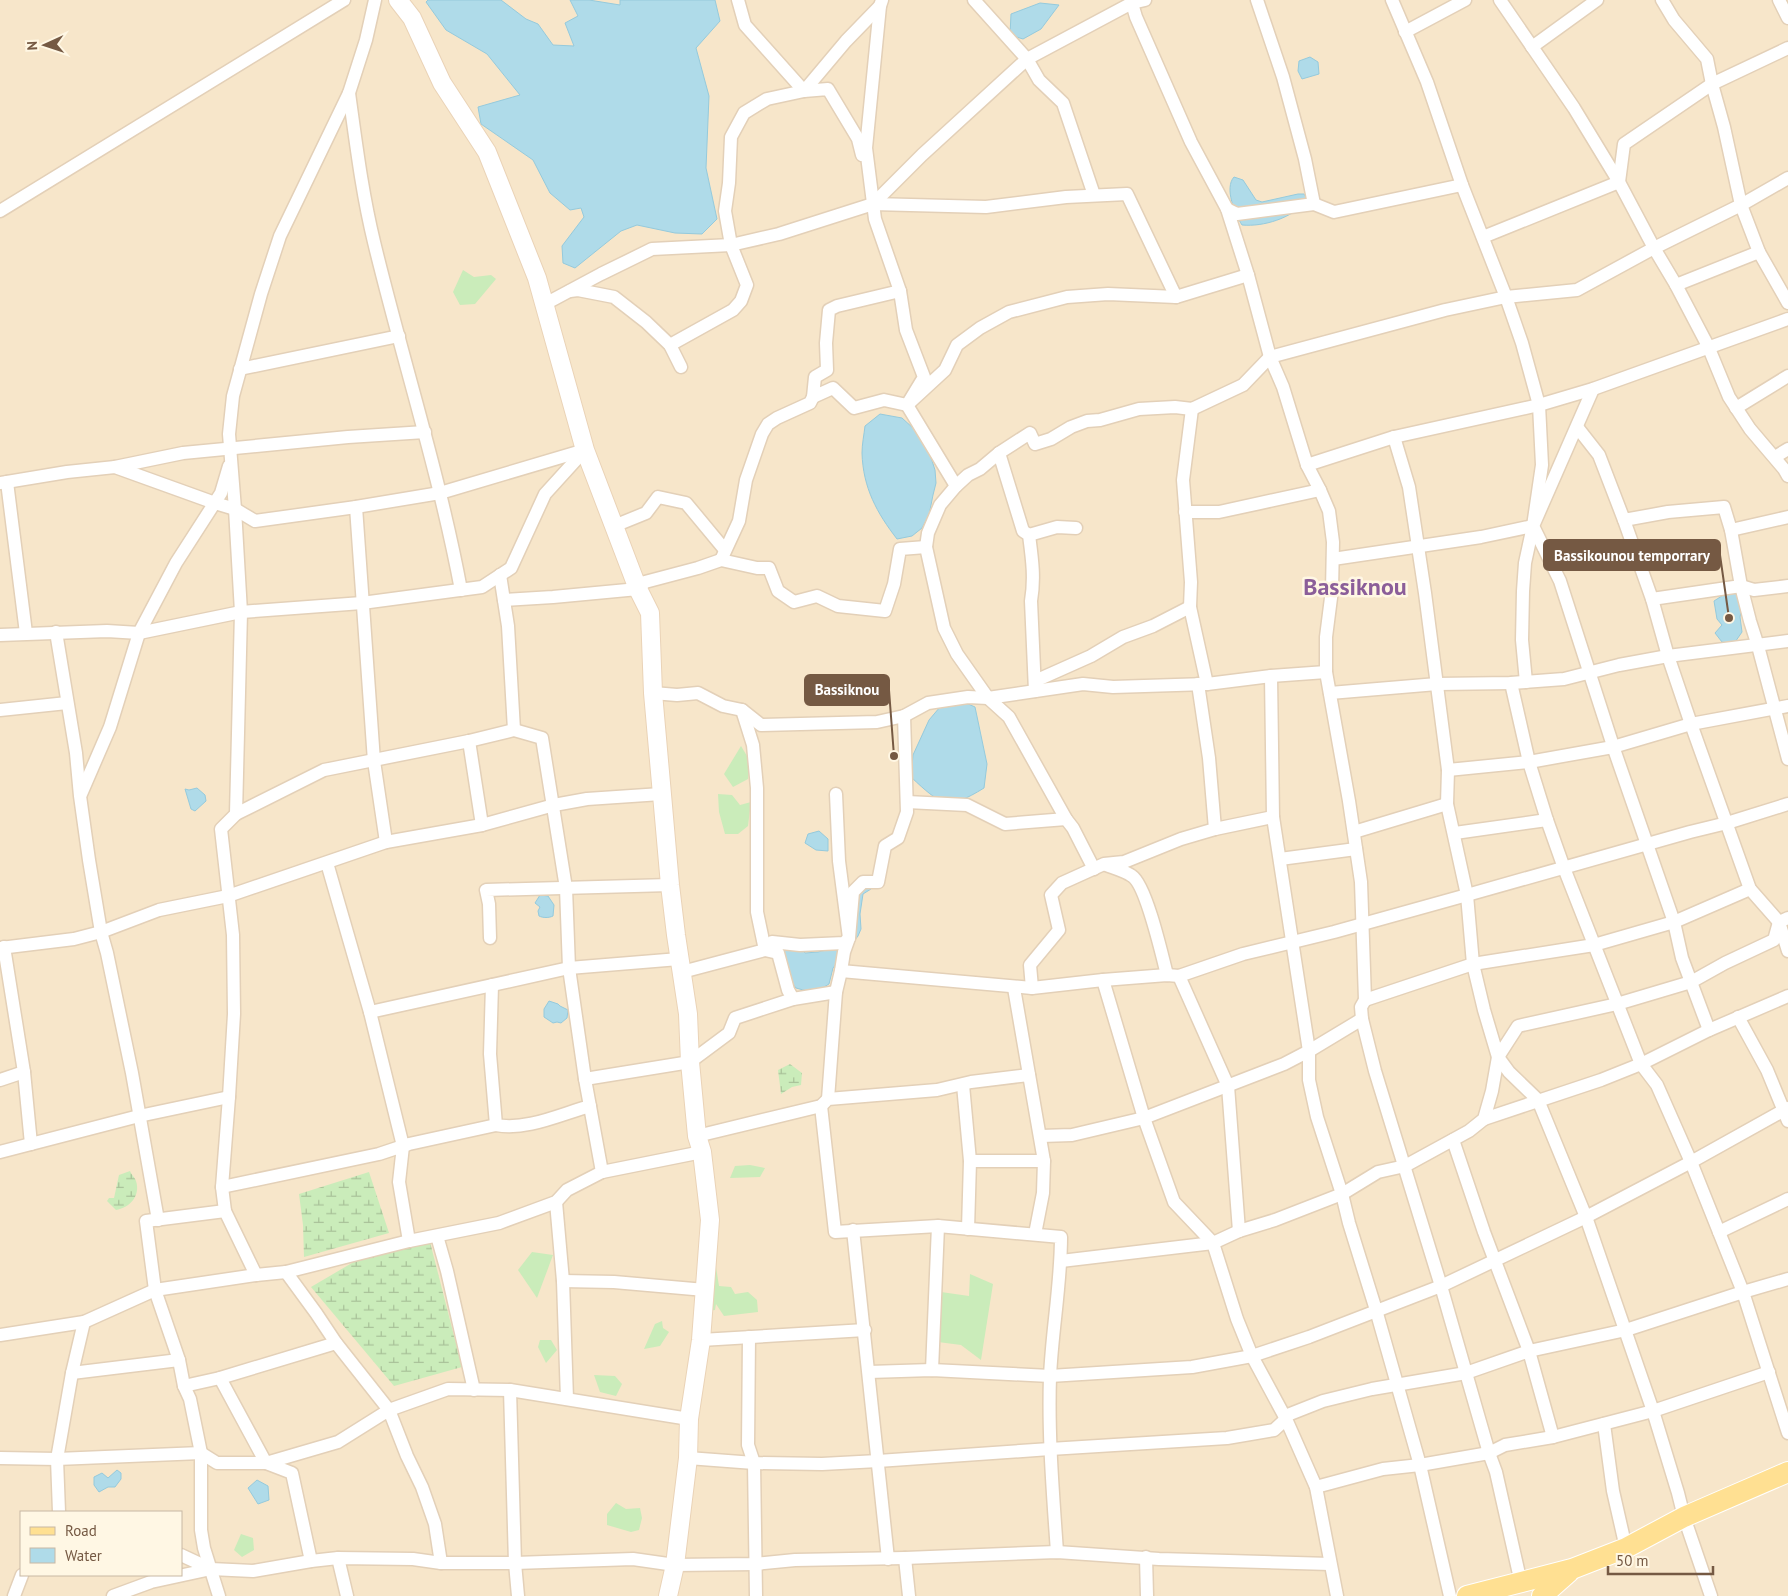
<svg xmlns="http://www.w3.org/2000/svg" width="1788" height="1596" viewBox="0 0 1788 1596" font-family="'PT Sans',sans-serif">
<defs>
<pattern id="wetland-marsh" width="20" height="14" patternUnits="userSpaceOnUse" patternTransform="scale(1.25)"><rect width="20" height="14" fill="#caecba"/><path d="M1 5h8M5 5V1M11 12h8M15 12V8" fill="none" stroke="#a9c299"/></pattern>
</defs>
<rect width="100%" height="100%" fill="#fef4dc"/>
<!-- residential -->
<path fill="#f7e6ca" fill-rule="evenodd" d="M0 0H1788V1596H0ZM21 1512H181V1575H21Z"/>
<!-- grass -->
<g fill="#caecba">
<polygon points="463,270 474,277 491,275 496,279 475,304 460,305 453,292"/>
<polygon points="741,746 750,761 748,779 733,787 724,774"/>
<polygon points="718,794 732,795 740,805 751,802 748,826 738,834 725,834 719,812"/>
<polygon points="750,1165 765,1168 760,1177 730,1178 735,1166"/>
<polygon points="715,1202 716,1267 719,1286 731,1287 735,1294 748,1292 757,1300 758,1312 724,1316 716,1304 715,1310 708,1311"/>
<polygon points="532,1252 553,1255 537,1298 518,1270"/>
<polygon points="970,1274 993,1284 981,1360 961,1345 938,1342 941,1292 969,1296"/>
<polygon points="662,1321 663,1328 669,1332 660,1346 644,1349 655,1324"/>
<polygon points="540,1340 551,1340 557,1350 546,1363 538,1347"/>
<polygon points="594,1375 615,1376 622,1384 616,1396 600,1392"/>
<polygon points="616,1503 626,1509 640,1508 642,1518 639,1530 631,1532 607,1525 607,1514"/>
<polygon points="241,1534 253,1538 254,1550 242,1557 234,1550"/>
</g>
<!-- wetland -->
<g fill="url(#wetland-marsh)">
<polygon points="790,1064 802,1073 801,1085 792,1087 781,1094 778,1070"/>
<path d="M130 1171C131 1174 135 1178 136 1181 141 1196 129 1208 116 1210L107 1201 109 1198H114L119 1175Z"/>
<polygon points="369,1172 389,1233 304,1257 303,1225 299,1194"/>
<polygon points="430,1242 462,1367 394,1386 311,1287 357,1260"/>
</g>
<!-- water -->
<g fill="#afdbe9" stroke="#95cadc">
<polygon points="428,0 501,0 526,19 538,24 553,45 574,46 565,23 578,16 570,0 589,0 620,5 620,0 715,0 720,21 696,48 709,96 706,168 717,219 702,234 675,233 637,225 621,231 575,268 563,263 562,246 584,217 581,208 570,210 550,193 533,160 481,124 478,107 520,95 487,54 446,30 426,2"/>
<polygon points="1040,3 1059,5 1041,29 1023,39 1010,35 1011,14"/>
<polygon points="1310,57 1318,62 1319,74 1302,79 1298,71 1299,61"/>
<path d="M1234 177 1243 180 1256 200 1262 202 1298 194H1304L1306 197V202C1291 218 1264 227 1242 225 1235 214 1224 188 1234 177Z"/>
<path d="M880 414 902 418 925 439 935 470 936 483 933 495 929 515 922 528 912 536 897 539C877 513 863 488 862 453 862 444 864 435 865 426Z"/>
<polygon points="1731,590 1740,593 1742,607 1740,617 1742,632 1733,645 1722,642 1715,633 1722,625 1717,619 1714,601"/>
<path d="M966 703 975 707 987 764 984 788C947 811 941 805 911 777L913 755 929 720 940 707Z"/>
<polygon points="197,788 205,795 206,801 195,811 191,809 185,789 189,790"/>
<polygon points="819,831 828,839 828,851 816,850 805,843 808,834"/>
<polygon points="871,886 871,889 863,894 860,914 861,929 858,936 833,968 829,984 814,993 796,988 786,976 771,946 802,949 805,953 818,952 841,946 844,943 847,891"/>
<path d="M540 895 548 896 554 905 553 916C549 918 543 918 539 916L538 911 540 907 535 903Z"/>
<polygon points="549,1001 558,1004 560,1006 568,1010 567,1018 561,1023 557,1022 553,1023 544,1017 544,1009"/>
<polygon points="117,1470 121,1473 121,1479 115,1487 108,1487 99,1492 94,1485 94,1477 102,1473 108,1478"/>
<polygon points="257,1480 268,1486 269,1500 258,1504 248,1488"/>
</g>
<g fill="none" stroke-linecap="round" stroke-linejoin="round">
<defs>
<g id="street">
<polyline points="738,0 745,25 804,91 828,89 858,139 862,155"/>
<polyline points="882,0 880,6 866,148 875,219 900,291 906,330 924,377 907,405 956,486 940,505 928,533 926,547 944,628 957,654 988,698 1009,717 1066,819 1073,828 1094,869"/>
<polyline points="974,0 1027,59 1039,80 1063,103 1094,195"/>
<polyline points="1131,0 1136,17 1191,142 1227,209 1248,275 1270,357 1283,387 1307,465 1320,490 1329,511 1333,542 1332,590 1326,637 1326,672 1349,801 1361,882 1365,1000 1361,1007 1362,1019 1375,1071 1441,1286 1489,1453 1496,1472 1521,1583"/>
<polyline points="1257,0 1283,77 1305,159 1314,204"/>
<polyline points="1392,0 1427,82 1462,185 1506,297 1522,343 1539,405 1542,465 1533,526 1525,563 1523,591 1522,640 1526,682"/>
<polyline points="1500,0 1574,108 1619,182 1654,248 1676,285 1708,346 1729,397 1750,429 1784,469 1788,476"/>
<polyline points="1662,0 1674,20 1707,59 1712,84 1724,127 1741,205 1759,252 1788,303"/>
<polyline points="1779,0 1788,18"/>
<polyline points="1405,32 1465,0"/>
<polyline points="1532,47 1597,0"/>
<path d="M349 93C356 143 362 193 374 242 402 358 439 472 461 590"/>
<polyline points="873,204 922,155 1027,59 1132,3 1145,0"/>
<polyline points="1227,209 1237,214 1314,204 1334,212 1462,185"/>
<polyline points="0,211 344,0"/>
<polyline points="1483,237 1619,182 1624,144 1712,84 1788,48"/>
<polyline points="1676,285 1759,252"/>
<polyline points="570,291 578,290 614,297 646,322 670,345 681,367"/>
<polyline points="545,304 601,274 652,249 731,245 779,234 873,204 986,207 1066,197 1127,194 1176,297"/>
<polyline points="670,345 733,310 741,301 747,285 731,245 725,211 729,183 731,137 744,113 767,99 804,91 846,41 880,6"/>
<polyline points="240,369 399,336"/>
<polyline points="1593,389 1533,526 1560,581 1615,752 1674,922 1682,958 1709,1030"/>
<polyline points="813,397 833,388 854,408 884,400 907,405 945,370 957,345 980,328 1009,312 1067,297 1108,294 1176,297 1248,275"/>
<polyline points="1736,408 1788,376"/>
<polyline points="1192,409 1183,480 1191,582 1190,607 1207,684"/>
<polyline points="1577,427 1599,455 1624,520 1652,599 1668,656 1691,724 1750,889 1779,922 1788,951"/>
<polyline points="1394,437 1409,487 1425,593 1448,770 1447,804 1467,895 1473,964 1484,1010 1498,1057 1509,1072 1538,1100 1586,1217 1653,1411 1678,1493 1684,1517 1711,1596"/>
<path d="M999 453 1023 531 1029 535C1032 558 1035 578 1031 601L1035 691"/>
<polyline points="1775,457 1788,449"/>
<polyline points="1307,465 1394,437 1539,405 1593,389 1788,319"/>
<polyline points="115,467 183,453 348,437 425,432"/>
<polyline points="7,482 26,633"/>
<polyline points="0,483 67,472 115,467 215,503 235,509 255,521 356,507 440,493 585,450"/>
<polyline points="956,486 968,475 980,469 999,453 1030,433 1035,444 1051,439 1071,427 1087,421 1100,420 1139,409 1175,407 1192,409 1243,385 1270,357 1445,310 1506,297 1577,290 1654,248 1741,205 1788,178"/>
<polyline points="356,507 374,761 386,842"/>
<polyline points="1185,512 1219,512 1320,490"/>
<polyline points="1624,520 1668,512 1724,507 1731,530 1741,586 1750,621 1758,646 1788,759"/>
<polyline points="614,526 646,513 658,497 686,503 725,550"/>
<polyline points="1731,530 1788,517"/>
<polyline points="1029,535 1057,527 1076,528"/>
<polyline points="1333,559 1481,537 1533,526"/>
<polyline points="721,560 739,521 746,480 762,434 768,424 777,418 810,403 813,397 815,377 827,370 826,343 829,310 837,306 900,291"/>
<polyline points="500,575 508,626 514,730"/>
<polyline points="1652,599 1741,586 1754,590 1788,586"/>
<polyline points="504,600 553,597 638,589 645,582 698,568 721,560 757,568 769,568 778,591 794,602 817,596 838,606 885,611 894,584 900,549 926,547"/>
<polyline points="56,632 76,753 80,796 89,860 101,932 107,953 132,1073 158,1220"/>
<polyline points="0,635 107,631 139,633 241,612 362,603 482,587 511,568 545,494 585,450"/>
<polyline points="1271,676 1273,817 1309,1051 1309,1080 1317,1117 1342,1194 1349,1223 1376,1310 1420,1465 1450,1596"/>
<polyline points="1035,681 1091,656 1123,637 1153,626 1190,607"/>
<polyline points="1511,683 1529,762 1547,820 1564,868 1641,1064 1657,1085 1691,1162 1743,1292 1788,1433"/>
<polyline points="653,693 677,695 698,693 723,706 742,710 761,725 877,722 904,716 928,703 968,697 988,698 1083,684 1113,687 1207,684 1271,676 1326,672"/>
<polyline points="1330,693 1437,684 1511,683 1564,679 1619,665 1668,656 1788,641"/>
<polyline points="0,710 67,703"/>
<polyline points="742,710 753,745 757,788 757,912 765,950 778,953 788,990 793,999"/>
<polyline points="469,741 482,825"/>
<polyline points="1448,770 1529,762 1613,747 1691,724 1788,706"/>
<polyline points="81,794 110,727 139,633 176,563 221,493 229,466"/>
<polyline points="907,802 967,805 1005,824 1066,819"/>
<polyline points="236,814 324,770 469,741 514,730 542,738 566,888 569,968 585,1079 602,1172"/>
<polyline points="1215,829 1273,817"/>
<polyline points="1354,832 1447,804"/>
<polyline points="1455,833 1547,820"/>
<polyline points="1280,859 1356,849"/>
<polyline points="327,863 370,1012 403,1146 399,1182 409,1241"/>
<path d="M1106 865C1114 868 1125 871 1132 876 1146 885 1162 955 1167 975"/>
<polyline points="490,938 489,904 486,890 670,885"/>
<polyline points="4,947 24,1072 31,1144"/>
<polyline points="0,948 74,939 101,932 159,910 228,896 386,842 482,825 554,805 587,799 661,794"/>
<polyline points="841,971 1032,988 1103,980 1167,975 1179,976 1243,954 1334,932 1467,895 1690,832 1727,823 1788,804"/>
<polyline points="682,972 765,950 772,942 800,945 844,943 849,938 853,892 863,882 878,882 885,846 898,838 907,812 904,716"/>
<polyline points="1179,976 1228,1086 1239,1231"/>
<polyline points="1103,980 1144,1118 1174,1202 1213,1243 1237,1319 1252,1356 1286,1419 1316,1487 1337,1596"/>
<path d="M492 985 490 1054 496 1125C526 1131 561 1114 590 1106"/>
<polyline points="1014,988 1044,1161 1043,1193 1035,1234"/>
<polyline points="1032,988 1030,965 1059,930 1051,895 1062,883 1104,864 1124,862 1181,839 1215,829 1209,758 1198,684"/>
<polyline points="1365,1000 1473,964 1594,945 1674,922 1750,889"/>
<polyline points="370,1012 569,968 679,959"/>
<polyline points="1738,1017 1767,1070 1788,1121"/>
<polyline points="585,1079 690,1062 729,1033 735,1018 793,999 836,992"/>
<polyline points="0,1080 24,1072"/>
<polyline points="963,1085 970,1161 968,1229"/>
<polyline points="828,1099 836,992 841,971 844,952 849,938 839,861 836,794"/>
<path d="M821 1106 835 1232 938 1226 1061 1237C1061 1284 1052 1330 1050 1377 1048 1435 1053 1494 1057 1552"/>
<polyline points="1484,1119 1601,1080 1641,1064 1709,1030 1788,996"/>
<polyline points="697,1136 821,1106 828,1099 937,1090 971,1082 1029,1075"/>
<polyline points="1041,1136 1072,1135 1144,1118 1284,1064 1309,1051 1362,1019"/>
<polyline points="1453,1140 1484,1232 1529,1351 1553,1437"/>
<polyline points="0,1152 139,1116 229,1097"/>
<polyline points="970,1161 1044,1161"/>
<polyline points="222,1187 379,1154 409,1144 496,1125"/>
<polyline points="556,1202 563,1281 567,1399"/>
<polyline points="853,1230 888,1559"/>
<polyline points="1719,1232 1788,1199"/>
<polyline points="437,1236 447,1271 474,1390"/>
<polyline points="1061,1261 1213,1243 1239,1231 1275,1220 1342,1194 1378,1172 1405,1166 1469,1131 1484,1119 1492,1091 1498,1057 1518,1026 1617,1004 1691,982 1725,963 1774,940 1779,922 1788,918"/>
<polyline points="286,1272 316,1313 336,1343 389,1410 407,1456 422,1487 435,1524 441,1563"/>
<polyline points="256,1275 225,1211 222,1187 229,1097 234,1014 233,935 221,829 236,814 241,612 235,509 229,434 233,396 261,294 280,236 349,93 366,40 375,0"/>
<polyline points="563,1281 614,1282 705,1290"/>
<polyline points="0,1335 84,1322 155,1290 256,1275 286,1272 409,1241 499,1223 556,1202 567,1190 602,1172 702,1152"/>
<polyline points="749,1337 748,1445 754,1463 756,1596"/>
<polyline points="701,1340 865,1330"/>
<polyline points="932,1370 938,1226"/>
<polyline points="869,1372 932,1370 1050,1376 1192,1367 1252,1356 1309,1337 1441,1286 1586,1217 1691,1162 1788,1108"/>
<polyline points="72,1373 179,1360"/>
<polyline points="220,1378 266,1463 292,1473 311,1561"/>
<polyline points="184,1386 220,1378 336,1343"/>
<polyline points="510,1390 515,1563 518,1596"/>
<polyline points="1285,1416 1323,1401 1372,1389 1466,1373 1529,1351 1626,1330 1743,1292 1788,1279"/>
<polyline points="1604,1424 1613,1491 1626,1548"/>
<polyline points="0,1458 57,1459 201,1453 217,1463 266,1463 338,1442 389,1410 448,1389 510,1390 689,1419"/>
<polyline points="688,1458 754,1463 822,1464 878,1461 1050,1449 1227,1438 1274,1430 1286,1419"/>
<polyline points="1316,1487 1383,1469 1420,1465 1489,1453 1505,1445 1553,1437 1653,1411 1769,1372"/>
<polyline points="59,1512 57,1459 72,1373 84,1322"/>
<polyline points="181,1555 211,1569"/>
<polyline points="1146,1557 1147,1596"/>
<polyline points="338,1558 347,1596"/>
<polyline points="905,1558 909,1596"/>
<polyline points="14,1596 22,1575"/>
<polyline points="113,1596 151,1582 211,1569 253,1571 311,1561 338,1558 413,1559 441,1563 515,1563 633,1559 675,1565 755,1564 795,1560 905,1558 1057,1552 1159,1559 1330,1564"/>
<polyline points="219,1596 204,1548 201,1530 201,1453 190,1399 184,1386 179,1360 155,1290 146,1221 225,1211"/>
</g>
<polyline id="secondary" points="398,0 412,18 442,83 487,152 537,278 585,450 638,589 650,613 653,693 670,885 676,935 688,1014 690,1062 697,1136 702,1152 710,1220 701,1340 689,1419 688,1458 675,1565 668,1596"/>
<g id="primary">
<polyline points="1467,1596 1572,1569 1626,1548 1684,1517 1788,1472"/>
<polyline points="1542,1596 1569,1572"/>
</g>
</defs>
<!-- street casing -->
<use href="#street" stroke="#e3d0b8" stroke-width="15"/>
<!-- secondary casing -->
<use href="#secondary" stroke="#ead3b7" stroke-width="20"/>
<!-- primary casing -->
<use href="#primary" stroke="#fff" stroke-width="22"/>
<!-- street -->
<use href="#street" stroke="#fff" stroke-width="12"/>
<!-- secondary -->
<use href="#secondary" stroke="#fff" stroke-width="18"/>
<!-- primary -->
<use href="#primary" stroke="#ffe092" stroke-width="20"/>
</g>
<g text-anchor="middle" stroke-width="5" stroke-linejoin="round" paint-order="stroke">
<!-- town labels -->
<g font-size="24" font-weight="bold" fill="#8b5e99" stroke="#fff7e4">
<text x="1355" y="595">Bassiknou</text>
</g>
</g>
<!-- callouts -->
<path fill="none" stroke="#755943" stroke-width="2" d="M1729 618L1720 555M894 756L889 690"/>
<g fill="#755943" stroke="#fff7e4" stroke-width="2">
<circle cx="1729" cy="618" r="5"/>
<circle cx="894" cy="756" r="5"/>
</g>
<g fill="#755943" stroke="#755943" stroke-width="2">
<rect x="1544" y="540" width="176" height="30" rx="5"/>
<rect x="805" y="675" width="84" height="30" rx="5"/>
</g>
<g font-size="15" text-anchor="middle" font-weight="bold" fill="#fff">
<text x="1632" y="561">Bassikounou temporrary</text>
<text x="847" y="695">Bassiknou</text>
</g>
<!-- legend -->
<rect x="20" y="1511" width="162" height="65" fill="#fff7e4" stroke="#c8b8a4"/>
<rect x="30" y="1527" width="25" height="8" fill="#ffe092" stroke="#c8b8a4"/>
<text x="65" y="1536" font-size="15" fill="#755943">Road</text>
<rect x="30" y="1548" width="25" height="15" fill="#afdbe9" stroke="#c8b8a4"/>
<text x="65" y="1561" font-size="15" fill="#755943">Water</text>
<!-- north arrow -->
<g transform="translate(45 45) rotate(267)" stroke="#fff7e4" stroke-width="4" paint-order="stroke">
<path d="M0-4L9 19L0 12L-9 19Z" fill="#755943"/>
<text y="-8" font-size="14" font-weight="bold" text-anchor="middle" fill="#755943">N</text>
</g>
<!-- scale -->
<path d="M1608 1566v8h105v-8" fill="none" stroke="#755943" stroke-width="2.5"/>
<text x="1616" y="1566" font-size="15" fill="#755943" stroke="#fff7e4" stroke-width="4" paint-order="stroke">50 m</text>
</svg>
